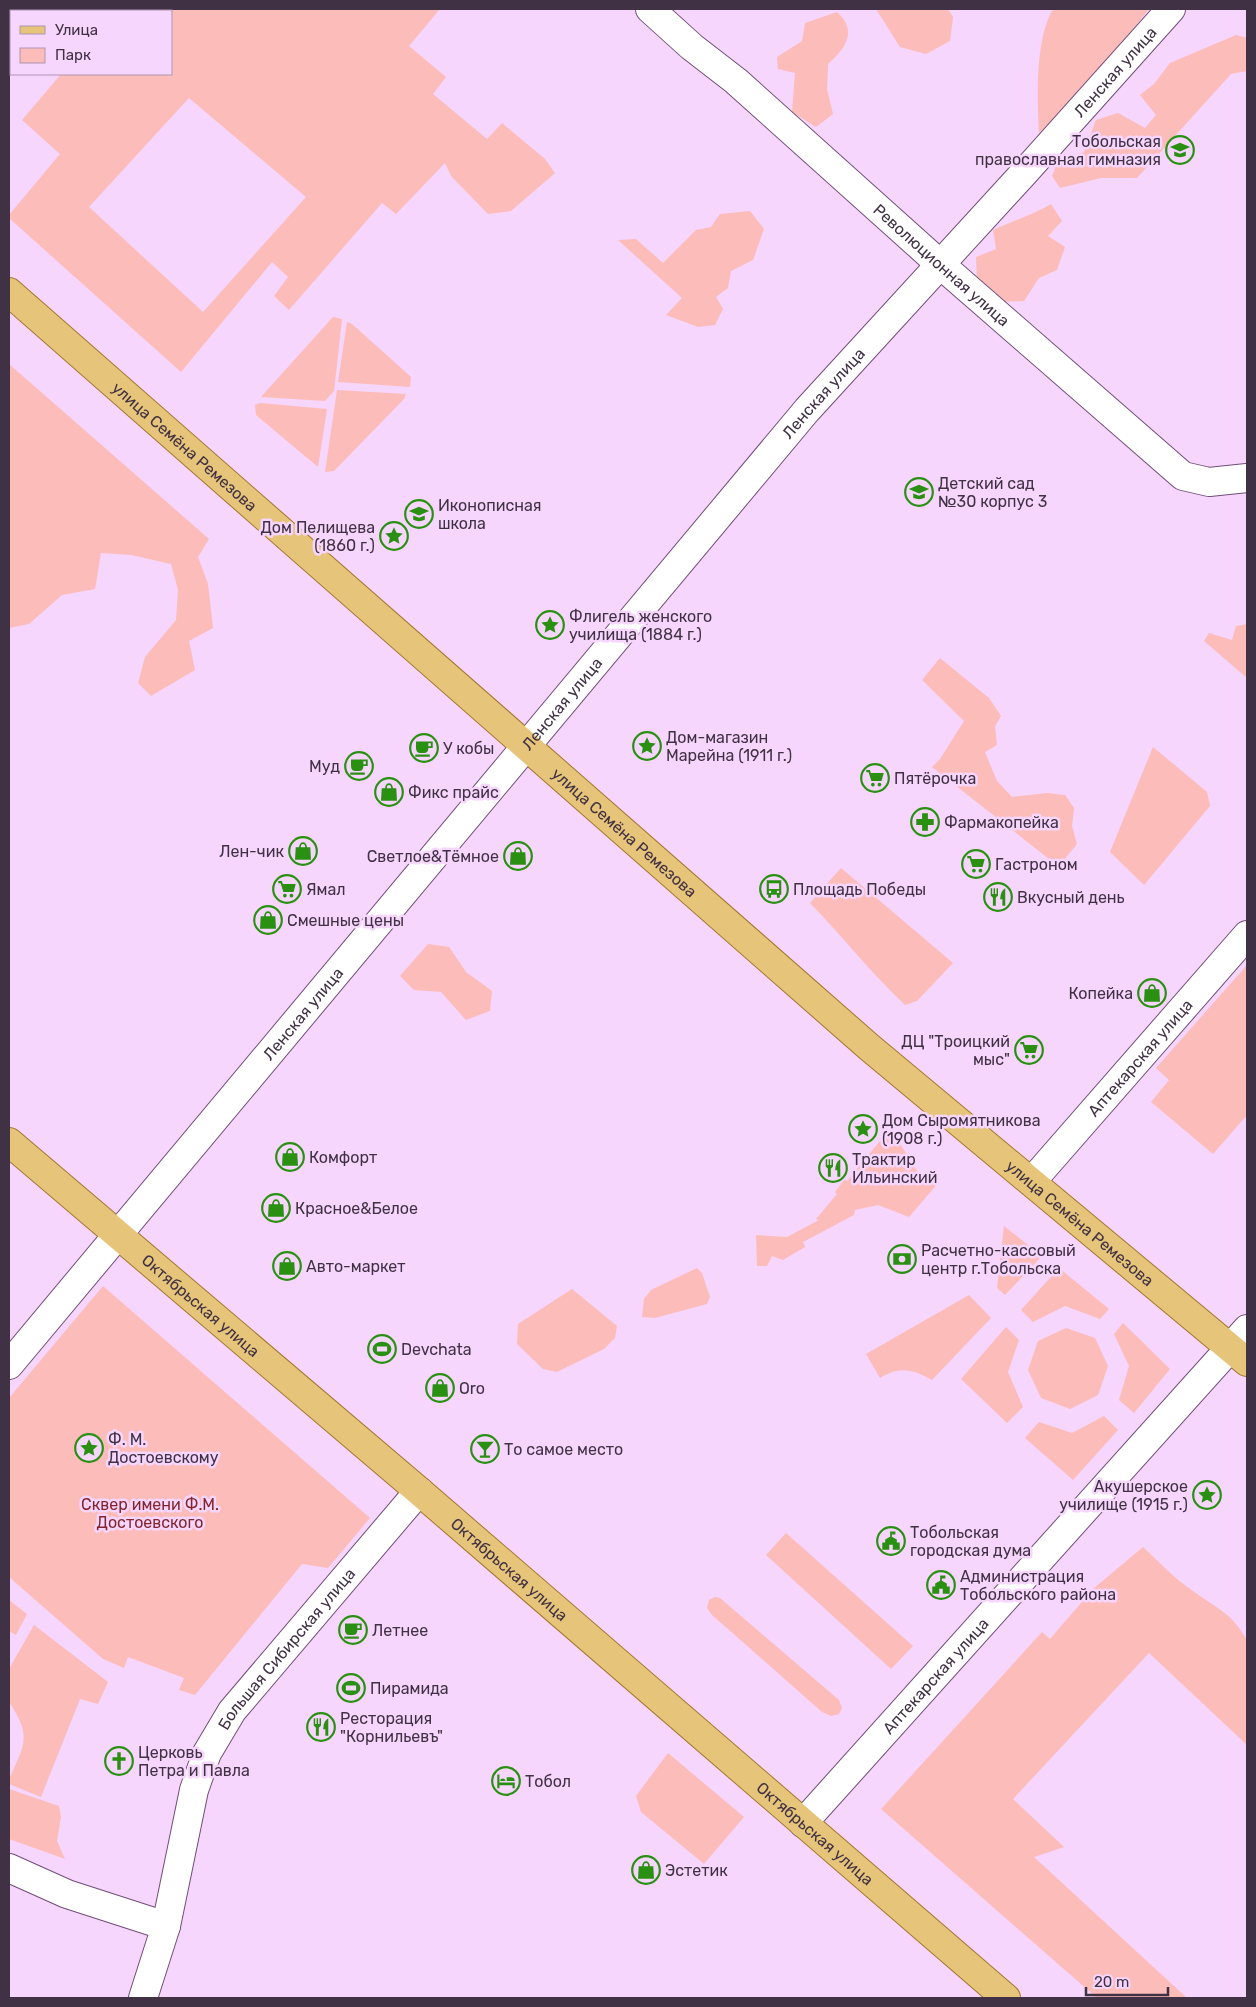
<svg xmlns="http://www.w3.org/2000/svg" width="1256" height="2007" viewBox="0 0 1256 2007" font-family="Rubik,sans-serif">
<rect width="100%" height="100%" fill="#f6d6fc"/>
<!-- green -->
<g fill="#fcbcba" fill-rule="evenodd">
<path d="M116 9H440L409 46 446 77 433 94 487 139 502 123 545 159 555 173 511 211 488 214 451 176 445 163 396 214 382 203 289 310 274 296 288 277 272 262 181 372 9 218V215L60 154 22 120 61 74H171V11H114ZM189 98 306 197 203 312 89 207Z"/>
<polygon points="876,9 948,9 953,17 950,41 926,54 900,47"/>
<path d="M1053 9H1149L1090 84 1039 133C1037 98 1035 39 1053 9Z"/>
<path d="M837 12C858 31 846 48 828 64L827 89 833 114 816 127 792 112 795 73 778 69 777 57 802 41 805 23Z"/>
<polygon points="1236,35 1247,38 1247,71 1231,74 1137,178 1101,178 1060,188 1052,176 1058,161 1084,152 1096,120 1118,113 1145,128 1156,115 1140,95 1154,84 1170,63"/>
<path d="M1051 204 1062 221 1048 236 1065 247 1057 270 1039 278 1024 301 998 302 977 280 976 257 996 249 993 230C1013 221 1032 215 1051 204Z"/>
<polygon points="750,211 764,229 753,260 731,271 728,288 716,297 723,309 715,325 698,327 666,315 682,298 618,240 636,239 663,263 696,230 711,227 720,214"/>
<polygon points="333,317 342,319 334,391 325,401 261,397"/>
<polygon points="347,322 352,324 411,377 410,387 338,382"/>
<polygon points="9,364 209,539 198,557 208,584 213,628 189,641 195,670 151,696 138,683 145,657 176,620 178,590 171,564 131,555 101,553 95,589 62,595 29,624 9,628"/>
<polygon points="337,390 406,394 404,399 334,471 325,472"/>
<polygon points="260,403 327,409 318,467 256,415 255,405"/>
<polygon points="1247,624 1247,678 1204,641 1209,633 1232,640 1236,626"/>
<polygon points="940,658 989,698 1001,716 995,726 997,745 985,752 997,781 1012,797 1047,793 1065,795 1074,808 1072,826 1077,844 1063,861 1049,859 932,767 940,759 964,721 922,680"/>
<polygon points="1153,747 1207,792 1210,806 1144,885 1110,852"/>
<path d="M841 868 953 963 917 1001 905 1005C871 973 843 937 810 903Z"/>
<polygon points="428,944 449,947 466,972 492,991 490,1011 466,1020 441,992 414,990 400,976"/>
<polygon points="1247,965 1247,1115 1213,1154 1151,1102 1169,1080 1156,1068"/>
<polygon points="885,1135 899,1142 917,1171 938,1183 909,1217 878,1205 855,1210 854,1215 803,1242 805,1247 783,1260 772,1256 767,1266 757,1266 756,1235 787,1237 819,1220 816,1219 837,1194 835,1192 844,1180 847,1181"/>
<polygon points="1004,1226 1042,1256 1005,1295 997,1288"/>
<polygon points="697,1268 702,1273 710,1297 707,1304 655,1318 642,1317 644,1299 651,1290"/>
<polygon points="1059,1268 1109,1309 1100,1319 1065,1306 1033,1322 1021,1310"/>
<polygon points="103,1286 370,1518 328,1568 302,1564 195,1695 179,1690 184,1678 128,1657 124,1668 103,1659 9,1577 9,1398"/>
<polygon points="572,1289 617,1326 615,1338 604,1349 557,1372 543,1369 517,1344 518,1324"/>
<path d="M969 1295 991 1318 932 1380C912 1369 900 1366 880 1378L866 1354Z"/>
<polygon points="1123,1323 1170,1369 1134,1413 1119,1400 1129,1366 1114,1334"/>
<polygon points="1006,1327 1019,1340 1008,1372 1023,1407 1007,1423 961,1379"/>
<polygon points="1066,1328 1095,1338 1108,1366 1098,1395 1070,1409 1041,1398 1028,1370 1038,1341"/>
<polygon points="1104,1416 1118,1430 1073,1480 1025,1438 1039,1422 1072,1433"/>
<polygon points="786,1533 913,1646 891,1669 766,1555"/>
<path d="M1143 1547C1159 1562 1175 1579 1193 1591 1216 1608 1232 1613 1247 1640V1745L1149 1653 1013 1799 1064 1847 1034 1857 1187 1998H1097L881 1809 1042 1632 1050 1639 1093 1589Z"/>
<polygon points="715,1597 720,1598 839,1700 842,1708 839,1714 831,1716 822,1712 712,1615 707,1608 709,1600"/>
<polygon points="9,1600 27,1614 16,1635 9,1631"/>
<path d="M34 1625 108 1682 98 1704 80 1699 41 1797 9 1784V1779C25 1744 32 1736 9 1702V1669Z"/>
<polygon points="668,1753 744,1817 704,1864 641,1812 636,1796"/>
<polygon points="9,1789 59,1806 61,1817 57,1841 65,1859 9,1839"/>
</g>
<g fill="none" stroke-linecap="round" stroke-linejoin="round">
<defs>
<g id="street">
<path id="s1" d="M650 9 692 47 736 81 941 265 1183 476 1209 482 1247 478"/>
<path id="s2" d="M1032 1181 1247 935"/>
<path id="s3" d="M9 1365 807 410 1024 173 1171 9"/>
<path id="s4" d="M803 1823 1247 1329"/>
<polyline points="9,1868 67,1894 166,1926"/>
<path id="s5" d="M143 1998 166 1926 194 1790 207 1753 232 1711 419 1491"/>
</g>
<g id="primary">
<path id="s6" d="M9 292 869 1047 1247 1362"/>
<path id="s7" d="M9 1142 419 1491 1006 1998"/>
</g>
</defs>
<!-- street casing -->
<use href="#street" stroke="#714e78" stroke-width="30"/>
<!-- primary casing -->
<use href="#primary" stroke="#a2772d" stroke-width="30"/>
<!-- street -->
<use href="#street" stroke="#fff" stroke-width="28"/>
<!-- primary -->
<use href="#primary" stroke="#e6c479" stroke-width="28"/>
</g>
<!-- icons -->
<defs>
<symbol id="school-ring" viewBox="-11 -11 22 22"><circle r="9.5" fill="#f6d6fc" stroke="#2a9012" stroke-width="1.5"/><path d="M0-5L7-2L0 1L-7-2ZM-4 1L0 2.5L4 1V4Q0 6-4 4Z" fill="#2a9012"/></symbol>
<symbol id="sight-ring" viewBox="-11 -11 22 22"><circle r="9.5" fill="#f6d6fc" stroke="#2a9012" stroke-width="1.5"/><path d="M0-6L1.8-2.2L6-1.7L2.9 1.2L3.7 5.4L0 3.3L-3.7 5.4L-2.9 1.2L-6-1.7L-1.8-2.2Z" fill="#2a9012"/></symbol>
<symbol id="cafe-ring" viewBox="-11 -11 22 22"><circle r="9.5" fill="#f6d6fc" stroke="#2a9012" stroke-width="1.5"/><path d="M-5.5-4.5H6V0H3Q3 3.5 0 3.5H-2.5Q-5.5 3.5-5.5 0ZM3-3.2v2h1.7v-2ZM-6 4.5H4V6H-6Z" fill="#2a9012"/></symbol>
<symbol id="supermarket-ring" viewBox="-11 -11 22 22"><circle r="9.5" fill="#f6d6fc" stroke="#2a9012" stroke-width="1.5"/><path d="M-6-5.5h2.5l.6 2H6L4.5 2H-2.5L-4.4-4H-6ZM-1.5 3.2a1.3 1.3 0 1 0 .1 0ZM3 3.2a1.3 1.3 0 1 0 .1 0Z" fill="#2a9012"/></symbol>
<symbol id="shop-ring" viewBox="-11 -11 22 22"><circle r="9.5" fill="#f6d6fc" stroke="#2a9012" stroke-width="1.5"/><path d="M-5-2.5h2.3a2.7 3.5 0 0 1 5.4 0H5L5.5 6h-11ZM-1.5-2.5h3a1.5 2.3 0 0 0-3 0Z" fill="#2a9012"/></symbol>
<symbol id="pharmacy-ring" viewBox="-11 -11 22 22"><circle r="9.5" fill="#f6d6fc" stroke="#2a9012" stroke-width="1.5"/><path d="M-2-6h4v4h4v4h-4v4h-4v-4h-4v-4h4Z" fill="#2a9012"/></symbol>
<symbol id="bus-ring" viewBox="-11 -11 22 22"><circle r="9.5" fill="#f6d6fc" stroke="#2a9012" stroke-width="1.5"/><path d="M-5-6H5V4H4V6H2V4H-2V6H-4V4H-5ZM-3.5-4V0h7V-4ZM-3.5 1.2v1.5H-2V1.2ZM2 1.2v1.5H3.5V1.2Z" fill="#2a9012"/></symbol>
<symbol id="restaurant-ring" viewBox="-11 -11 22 22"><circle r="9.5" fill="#f6d6fc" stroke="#2a9012" stroke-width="1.5"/><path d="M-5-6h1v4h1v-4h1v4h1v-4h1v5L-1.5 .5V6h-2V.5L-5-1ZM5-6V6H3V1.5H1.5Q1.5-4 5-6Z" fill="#2a9012"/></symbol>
<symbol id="bank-ring" viewBox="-11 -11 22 22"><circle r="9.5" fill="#f6d6fc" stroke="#2a9012" stroke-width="1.5"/><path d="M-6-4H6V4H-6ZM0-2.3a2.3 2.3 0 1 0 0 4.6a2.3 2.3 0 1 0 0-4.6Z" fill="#2a9012"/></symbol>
<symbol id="stadium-ring" viewBox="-11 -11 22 22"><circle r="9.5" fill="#f6d6fc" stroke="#2a9012" stroke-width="1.5"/><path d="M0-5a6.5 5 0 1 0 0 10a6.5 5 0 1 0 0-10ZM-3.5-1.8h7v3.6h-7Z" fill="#2a9012"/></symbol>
<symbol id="bar-ring" viewBox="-11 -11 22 22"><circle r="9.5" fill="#f6d6fc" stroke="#2a9012" stroke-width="1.5"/><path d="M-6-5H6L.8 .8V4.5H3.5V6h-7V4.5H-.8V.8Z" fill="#2a9012"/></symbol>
<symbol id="civic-ring" viewBox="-11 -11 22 22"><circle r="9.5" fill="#f6d6fc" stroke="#2a9012" stroke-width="1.5"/><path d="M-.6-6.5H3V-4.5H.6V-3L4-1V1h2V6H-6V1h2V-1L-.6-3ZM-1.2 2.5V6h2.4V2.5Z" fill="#2a9012"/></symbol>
<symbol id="church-ring" viewBox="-11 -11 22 22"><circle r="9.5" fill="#f6d6fc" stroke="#2a9012" stroke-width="1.5"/><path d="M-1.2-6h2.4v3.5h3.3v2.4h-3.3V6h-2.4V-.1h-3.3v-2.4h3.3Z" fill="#2a9012"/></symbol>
<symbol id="hotel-ring" viewBox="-11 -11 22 22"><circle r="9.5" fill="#f6d6fc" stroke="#2a9012" stroke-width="1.5"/><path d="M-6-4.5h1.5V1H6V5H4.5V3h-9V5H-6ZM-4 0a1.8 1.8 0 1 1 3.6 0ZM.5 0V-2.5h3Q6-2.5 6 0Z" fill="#2a9012"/></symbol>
</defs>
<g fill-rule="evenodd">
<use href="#school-ring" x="1164" y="134" width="32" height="32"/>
<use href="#school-ring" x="903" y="476" width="32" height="32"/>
<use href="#school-ring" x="403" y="498" width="32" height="32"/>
<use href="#sight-ring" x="378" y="520" width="32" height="32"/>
<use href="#sight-ring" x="534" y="609" width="32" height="32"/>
<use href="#sight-ring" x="631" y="730" width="32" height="32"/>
<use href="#cafe-ring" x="408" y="732" width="32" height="32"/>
<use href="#cafe-ring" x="343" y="750" width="32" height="32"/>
<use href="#supermarket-ring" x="859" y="762" width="32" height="32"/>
<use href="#shop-ring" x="373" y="776" width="32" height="32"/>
<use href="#pharmacy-ring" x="909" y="806" width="32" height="32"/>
<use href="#shop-ring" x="287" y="835" width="32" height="32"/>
<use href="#shop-ring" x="502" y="840" width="32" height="32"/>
<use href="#supermarket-ring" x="960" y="848" width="32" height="32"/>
<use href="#supermarket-ring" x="271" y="873" width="32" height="32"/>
<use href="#bus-ring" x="758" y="873" width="32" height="32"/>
<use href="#restaurant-ring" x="982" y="881" width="32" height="32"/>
<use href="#shop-ring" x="252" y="904" width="32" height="32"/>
<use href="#shop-ring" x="1136" y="977" width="32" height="32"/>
<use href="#supermarket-ring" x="1013" y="1034" width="32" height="32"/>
<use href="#sight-ring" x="847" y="1113" width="32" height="32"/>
<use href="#shop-ring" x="274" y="1141" width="32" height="32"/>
<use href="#restaurant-ring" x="817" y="1152" width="32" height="32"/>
<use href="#shop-ring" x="260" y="1192" width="32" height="32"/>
<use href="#bank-ring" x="886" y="1243" width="32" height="32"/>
<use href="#shop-ring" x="271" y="1250" width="32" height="32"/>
<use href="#stadium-ring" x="366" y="1333" width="32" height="32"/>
<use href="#shop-ring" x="424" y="1372" width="32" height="32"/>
<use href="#sight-ring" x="73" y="1432" width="32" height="32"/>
<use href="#bar-ring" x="469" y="1433" width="32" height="32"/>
<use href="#sight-ring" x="1191" y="1479" width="32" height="32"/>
<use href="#civic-ring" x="875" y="1525" width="32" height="32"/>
<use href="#civic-ring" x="925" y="1569" width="32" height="32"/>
<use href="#cafe-ring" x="337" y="1614" width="32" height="32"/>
<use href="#stadium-ring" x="335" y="1672" width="32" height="32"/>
<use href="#restaurant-ring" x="305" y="1711" width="32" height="32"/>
<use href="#church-ring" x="103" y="1745" width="32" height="32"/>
<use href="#hotel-ring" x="490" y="1765" width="32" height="32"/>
<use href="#shop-ring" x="630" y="1854" width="32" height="32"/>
</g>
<g text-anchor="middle" stroke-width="5" stroke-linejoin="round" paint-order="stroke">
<!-- street labels -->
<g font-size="16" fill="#413144" stroke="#f6d6fc">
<text dy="6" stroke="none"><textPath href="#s3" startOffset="1702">Ленская улица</textPath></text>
<text dy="6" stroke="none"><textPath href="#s1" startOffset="388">Революционная улица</textPath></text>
<text dy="6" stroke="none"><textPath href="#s3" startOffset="1268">Ленская улица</textPath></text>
<text dy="6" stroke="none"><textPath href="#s6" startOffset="234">улица Семёна Ремезова</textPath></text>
<text dy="6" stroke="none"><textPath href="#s3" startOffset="862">Ленская улица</textPath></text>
<text dy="6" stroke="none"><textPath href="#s6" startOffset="819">улица Семёна Ремезова</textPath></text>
<text dy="6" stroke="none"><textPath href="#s3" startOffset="458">Ленская улица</textPath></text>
<text dy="6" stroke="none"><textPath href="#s2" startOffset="164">Аптекарская улица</textPath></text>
<text dy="6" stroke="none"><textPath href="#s6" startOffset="1419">улица Семёна Ремезова</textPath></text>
<text dy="6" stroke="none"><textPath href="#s7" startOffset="252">Октябрьская улица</textPath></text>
<text dy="6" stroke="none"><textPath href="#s7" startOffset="658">Октябрьская улица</textPath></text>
<text dy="6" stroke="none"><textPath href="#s5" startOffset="385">Большая Сибирская улица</textPath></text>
<text dy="6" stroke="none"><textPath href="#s4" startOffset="198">Аптекарская улица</textPath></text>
<text dy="6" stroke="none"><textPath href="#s7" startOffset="1062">Октябрьская улица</textPath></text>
</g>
<!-- poi labels -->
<g font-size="16" fill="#413144" stroke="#f6d6fc" text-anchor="start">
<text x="1161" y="147" text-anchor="end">Тобольская<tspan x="1161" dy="18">православная гимназия</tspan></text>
<text x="938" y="489">Детский сад<tspan x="938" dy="18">№30 корпус 3</tspan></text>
<text x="438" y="511">Иконописная<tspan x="438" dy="18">школа</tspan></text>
<text x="375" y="533" text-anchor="end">Дом Пелищева<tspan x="375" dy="18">(1860 г.)</tspan></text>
<text x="569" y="622">Флигель женского<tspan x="569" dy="18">училища (1884 г.)</tspan></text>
<text x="666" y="743">Дом-магазин<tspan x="666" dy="18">Марейна (1911 г.)</tspan></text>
<text x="443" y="754">У кобы</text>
<text x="340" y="772" text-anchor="end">Муд</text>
<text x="894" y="784">Пятёрочка</text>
<text x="408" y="798">Фикс прайс</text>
<text x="944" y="828">Фармакопейка</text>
<text x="284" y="857" text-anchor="end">Лен-чик</text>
<text x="499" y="862" text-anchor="end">Светлое&amp;Тёмное</text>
<text x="995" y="870">Гастроном</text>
<text x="306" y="895">Ямал</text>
<text x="793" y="895">Площадь Победы</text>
<text x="1017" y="903">Вкусный день</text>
<text x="287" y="926">Смешные цены</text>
<text x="1133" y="999" text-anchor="end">Копейка</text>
<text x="1010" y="1047" text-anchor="end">ДЦ "Троицкий<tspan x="1010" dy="18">мыс"</tspan></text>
<text x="882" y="1126">Дом Сыромятникова<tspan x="882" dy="18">(1908 г.)</tspan></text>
<text x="309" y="1163">Комфорт</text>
<text x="852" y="1165">Трактир<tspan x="852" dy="18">Ильинский</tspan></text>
<text x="295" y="1214">Красное&amp;Белое</text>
<text x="921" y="1256">Расчетно-кассовый<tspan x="921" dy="18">центр г.Тобольска</tspan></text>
<text x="306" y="1272">Авто-маркет</text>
<text x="401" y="1355">Devchata</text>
<text x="459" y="1394">Oro</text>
<text x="108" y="1445">Ф. М.<tspan x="108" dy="18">Достоевскому</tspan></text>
<text x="504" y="1455">То самое место</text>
<text x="1188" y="1492" text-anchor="end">Акушерское<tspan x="1188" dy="18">училище (1915 г.)</tspan></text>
<text x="910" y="1538">Тобольская<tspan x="910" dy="18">городская дума</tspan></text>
<text x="960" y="1582">Администрация<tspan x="960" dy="18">Тобольского района</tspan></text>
<text x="372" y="1636">Летнее</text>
<text x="370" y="1694">Пирамида</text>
<text x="340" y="1724">Ресторация<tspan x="340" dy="18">"Корнильевъ"</tspan></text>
<text x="138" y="1758">Церковь<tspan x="138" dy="18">Петра и Павла</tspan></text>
<text x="525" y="1787">Тобол</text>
<text x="665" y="1876">Эстетик</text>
</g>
<!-- park labels -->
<g font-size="16" fill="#84252c" stroke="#f6d6fc">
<text x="150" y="1510">Сквер имени Ф.М.<tspan x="150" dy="18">Достоевского</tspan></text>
</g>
</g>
<!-- border -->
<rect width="1256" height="2007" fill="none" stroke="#413144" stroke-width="20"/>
<!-- legend -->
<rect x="10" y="10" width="162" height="65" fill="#f6d6fc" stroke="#ae94b2"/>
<rect x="20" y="26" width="25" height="8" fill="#e6c479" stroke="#ae94b2"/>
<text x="55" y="35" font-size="15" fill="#413144">Улица</text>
<rect x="20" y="48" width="25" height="15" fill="#fcbcba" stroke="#ae94b2"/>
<text x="55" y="60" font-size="15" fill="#413144">Парк</text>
<!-- scale -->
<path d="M1086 1987v8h82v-8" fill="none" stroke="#413144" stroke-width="2.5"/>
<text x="1094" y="1987" font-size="15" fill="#413144" stroke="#f6d6fc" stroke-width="4" paint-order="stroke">20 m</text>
</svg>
